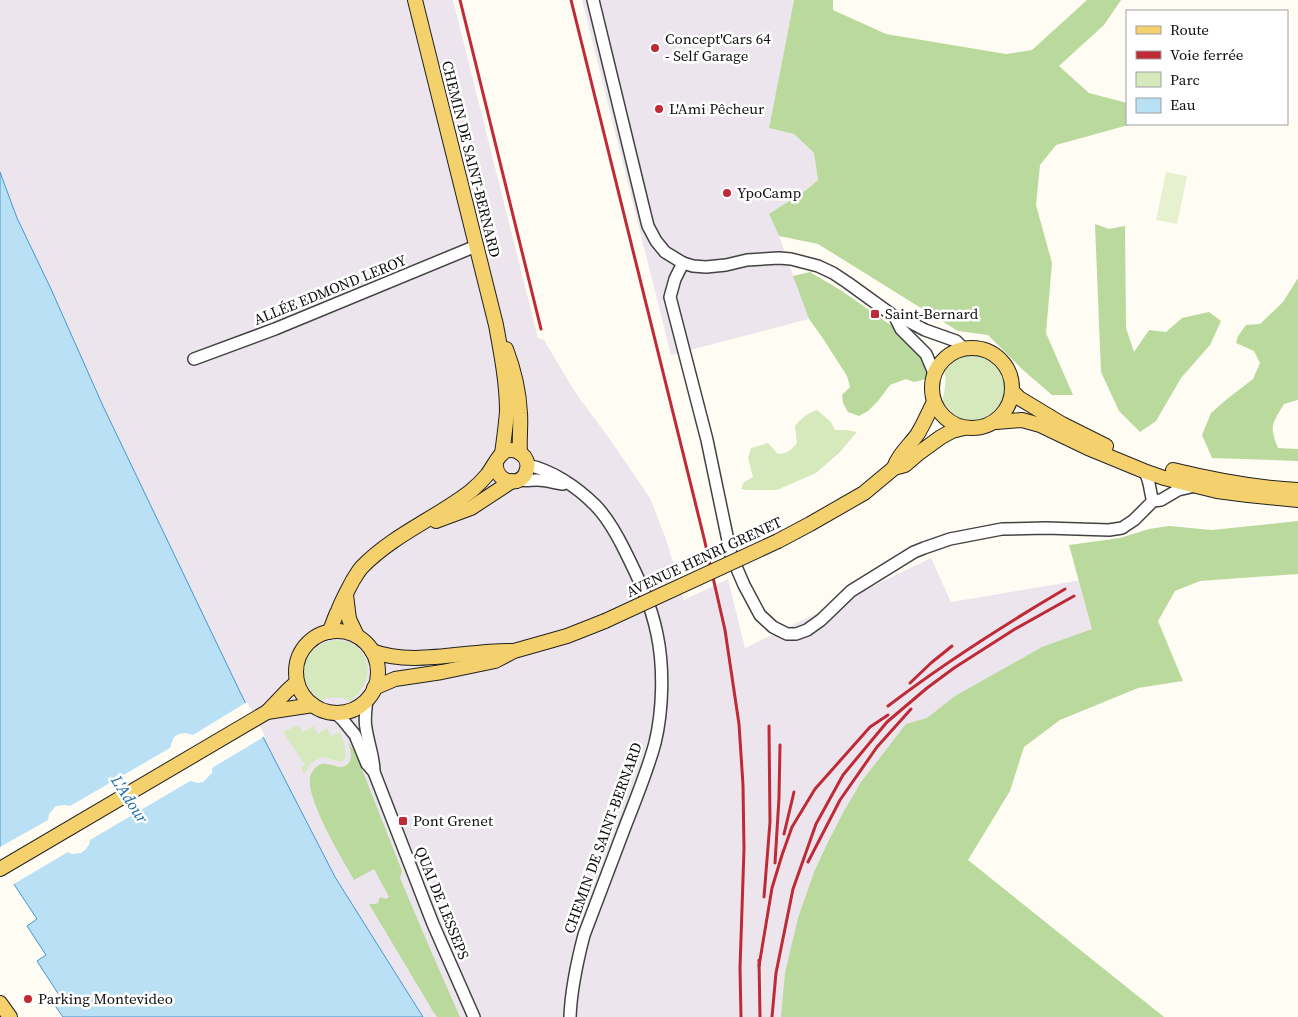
<svg xmlns="http://www.w3.org/2000/svg" width="1298" height="1017" viewBox="0 0 1298 1017" font-family="'Source Serif 4',serif">
<rect width="100%" height="100%" fill="#fffcf4"/>
<!-- industrial -->
<g fill="#ede5ee">
<polygon points="0,0 453,0 538,338 544,340 575,392 609,438 650,498 666,539 684,600 728,579 745,648 931,558 951,602 1082,580 1112,640 792,1017 423,1017 335,877 242,696 103,406 51,289 17,218 0,172"/>
<polygon points="582,0 794,0 769,128 794,134 814,153 818,180 806,190 769,214 779,236 809,319 671,355"/>
</g>
<!-- green -->
<g fill="#d5e9bd">
<path d="M973 354C1044 368 982 461 942 401 945 390 947 381 944 371 954 359 957 357 973 354Z"/>
<path d="M817 410 831 422 835 430H846L857 432 839 453 816 473 777 490H747L741 489 744 482 753 477 748 458 751 448 768 443 778 454C787 454 791 450 797 443L795 426C801 418 808 413 817 410Z"/>
<path d="M334 640C340 640 347 641 353 644 376 659 370 687 350 701 340 696 331 697 320 700 294 679 300 647 334 640Z"/>
<path d="M298 725 303 732 313 726 318 734 327 728 331 736 340 732C343 742 350 754 342 762L322 757 311 763 304 775 301 766 305 765 283 732Z"/>
</g>
<!-- forest -->
<g fill="#bada9d">
<polygon points="794,0 833,0 833,10 886,34 1006,54 1032,50 1087,0 1121,0 1104,25 1059,66 1089,93 1127,103 1127,124 1132,124 1056,145 1040,165 1036,205 1052,263 1046,333 1073,395 1052,395 1023,370 988,335 958,331 818,244 779,236 769,214 806,190 818,180 814,153 794,134 769,128"/>
<polygon points="1095,224 1109,229 1125,226 1126,328 1134,352 1149,330 1166,332 1182,318 1209,312 1221,321 1210,345 1181,378 1156,421 1140,432 1119,411 1101,372"/>
<polygon points="810,272 842,291 895,328 920,353 928,372 926,379 914,382 906,379 890,385 878,401 868,411 859,416 848,412 843,403 842,395 850,387 847,376 822,337 809,319 793,276"/>
<path d="M1298 278V400L1284 404C1272 424 1269 426 1278 448L1298 449V461L1212 458 1202 435 1211 413 1227 399 1253 379 1260 363 1254 351 1236 343 1238 336 1246 325 1260 324 1283 302Z"/>
<polygon points="1298,521 1298,574 1200,581 1175,591 1158,621 1183,681 1138,688 1060,720 1024,747 1010,791 968,860 1164,1017 781,1017 785,973 798,918 814,872 828,842 844,811 861,782 906,724 927,718 955,696 1042,647 1092,629 1069,545 1120,538 1149,529 1169,526 1212,530"/>
<path d="M348 742 356 754 402 871 400 878 431 951 460 1017H437L434 1013 369 904H375L378 903 380 897 386 899 389 897 374 869 354 880C343 860 302 794 311 774 313 770 317 765 322 764 328 763 335 767 341 767 355 765 351 750 348 742Z"/>
</g>
<!-- pitch -->
<polygon fill="#e6f1cf" points="1166,172 1187,176 1177,224 1156,220"/>
<!-- water -->
<polygon fill="#bae0f5" stroke="#4297ca" points="0,172 17,218 51,289 103,406 242,696 335,877 423,1017 63,1017 51,1000 59,995 37,961 46,955 27,926 37,919 0,863"/>
<!-- pier -->
<polygon fill="#fffcf4" points="247,702 265,736 212,768 212,773 203,782 198,783 190,781 90,840 89,845 85,850 81,853 72,854 68,852 12,885 0,867 0,847 48,820 49,814 56,806 65,805 70,806 170,748 172,742 174,737 179,734 185,733 193,735"/>
<g fill="none" stroke-linecap="round" stroke-linejoin="round">
<defs>
<g id="minor">
<polyline points="593,0 645,214 648,226 656,241 665,252 683,263 693,266 706,267 726,265 747,260 779,258 791,259 818,266 833,273 848,283 895,317 908,321 925,330 956,341 964,349"/>
<polyline points="683,263 675,279 670,297 707,440 731,555 744,585 760,615 773,627 787,634 796,634 807,630 821,620 851,591 914,552 924,548 950,539 1002,529 1046,528 1109,530 1122,528 1134,520 1153,501 1161,500 1178,490 1195,486"/>
<polyline points="895,317 901,329 926,354 934,373"/>
<polyline points="194,359 275,329 476,246"/>
<path d="M527 465C552 470 577 487 595 505 607 517 617 535 624 549 638 577 651 604 657 634 664 667 663 710 655 743 647 773 634 803 623 832 610 866 597 900 584 935 577 962 571 989 570 1017"/>
<path d="M1144 471C1151 481 1149 491 1153 501"/>
<path d="M519 480C526 481 530 480 537 480 546 480 554 483 563 484"/>
<path d="M367 699C366 709 364 719 366 728 368 743 374 757 374 772L433 924 474 1017"/>
<polyline points="334,712 342,719 355,735 367,764 374,772"/>
</g>
<g id="major">
<path d="M415 0 496 325C501 352 507 383 507 411 506 425 504 439 502 454"/>
<circle cx="972" cy="388" r="40"/>
<path d="M506 349C514 370 519 391 520 413 521 427 519 439 520 453"/>
<polyline points="1013,392 1019,398 1062,424 1106,446"/>
<polyline points="996,422 1022,420 1040,425 1088,448 1144,471 1164,478 1217,491 1248,495 1298,500"/>
<path d="M894 468C898 455 909 446 917 435 924 424 928 413 934 402"/>
<path d="M1173 470C1214 480 1256 488 1298 490"/>
<polyline points="436,521 471,508 512,481"/>
<polyline points="778,541 810,524 864,493 894,468 905,465 919,453 941,437 952,431 964,428"/>
<polyline points="346,595 349,619 357,636"/>
<circle cx="337" cy="672" r="41"/>
<path d="M329 632C333 625 334 618 338 611 342 600 348 590 353 580 356 576 358 571 362 567 393 535 436 518 471 491 477 486 482 481 487 475 492 469 499 454 505 451 517 447 530 457 527 469 523 489 494 484 496 462"/>
<path d="M372 651C412 667 468 650 511 651"/>
<polyline points="374,688 395,679 442,672 495,661 514,651 567,636 605,621"/>
<polyline points="267,712 313,705"/>
<polyline points="0,869 267,712 287,691 297,682"/>
<polyline points="0,1003 10,1017"/>
</g>
</defs>
<!-- minor casing -->
<use href="#minor" stroke="#434343" stroke-width="14"/>
<!-- major casing -->
<use href="#major" stroke="#212121" stroke-width="16"/>
<!-- minor -->
<use href="#minor" stroke="#fff" stroke-width="11"/>
<!-- major -->
<use href="#major" stroke="#f5d16e" stroke-width="14"/>
<!-- rail -->
<g stroke="#be2a35" stroke-width="3">
<polyline points="460,0 541,329"/>
<polyline points="571,0 704,538 725,630 739,724 743,785 744,849 740,968 741,1017"/>
<polyline points="910,683 931,663 952,646"/>
<path d="M888 706C944 663 1004 625 1065 589"/>
<polyline points="784,834 794,792"/>
<polyline points="808,862 840,800 877,747 911,709"/>
<polyline points="775,863 779,798 780,745"/>
<polyline points="764,897 770,822 769,726"/>
<polyline points="759,960 760,1017"/>
<polyline points="759,966 772,888 782,855 792,827 815,789 870,727 888,715"/>
<polyline points="772,1017 776,973 793,889 816,824 843,775 887,722 927,688 954,668 1015,629 1074,596"/>
</g>
<defs>
<polyline id="major-bridge" points="605,621 778,541"/>
</defs>
<!-- major-bridge casing -->
<use href="#major-bridge" stroke="#212121" stroke-width="16" stroke-linecap="butt"/>
<!-- major-bridge -->
<use href="#major-bridge" stroke="#f5d16e" stroke-width="14"/>
</g>
<!-- markers -->
<g fill="#be2a35" stroke="#fff" stroke-width="2">
<circle cx="655" cy="48" r="5"/>
<circle cx="659" cy="109" r="5"/>
<circle cx="727" cy="193" r="5"/>
<rect x="870" y="309" width="10" height="10" rx="2.5"/>
<rect x="398" y="816" width="10" height="10" rx="2.5"/>
<circle cx="28" cy="999" r="5"/>
</g>
<g text-anchor="middle" stroke-width="5" stroke-linejoin="round" paint-order="stroke">
<!-- poi labels -->
<g font-size="15" fill="#101010" stroke="#fff" text-anchor="start">
<text x="665" y="44">Concept'Cars 64<tspan x="665" dy="17">- Self Garage</tspan></text>
<text x="669" y="114">L'Ami Pêcheur</text>
<text x="737" y="198">YpoCamp</text>
<text x="885" y="319">Saint-Bernard</text>
<text x="413" y="826">Pont Grenet</text>
<text x="38" y="1004">Parking Montevideo</text>
</g>
<!-- street labels -->
<g font-size="15" fill="#101010" stroke="#fff">
<text transform="translate(471 159) rotate(76)" y="5">CHEMIN DE SAINT-BERNARD</text>
<text transform="translate(330 290) rotate(-22)" y="5">ALLÉE EDMOND LEROY</text>
<text transform="translate(704 557) rotate(-25)" y="5">AVENUE HENRI GRENET</text>
<text transform="translate(603 838) rotate(-70)" y="5">CHEMIN DE SAINT-BERNARD</text>
<text transform="translate(442 903) rotate(68)" y="5">QUAI DE LESSEPS</text>
</g>
<!-- water labels -->
<g font-size="16" font-style="italic" fill="#1b6aa1" stroke="#fff">
<text transform="translate(130 799) rotate(57)" y="6">L'Adour</text>
</g>
</g>
<!-- legend -->
<rect x="1126" y="10" width="162" height="115" fill="#ffffff" stroke="#9f9f9f"/>
<rect x="1136" y="26" width="25" height="8" fill="#f5d16e" stroke="#9f9f9f"/>
<text x="1170" y="35" font-size="15" fill="#101010">Route</text>
<rect x="1136" y="51" width="25" height="8" fill="#be2a35" stroke="#9f9f9f"/>
<text x="1170" y="60" font-size="15" fill="#101010">Voie ferrée</text>
<rect x="1136" y="72" width="25" height="15" fill="#d5e9bd" stroke="#9f9f9f"/>
<text x="1170" y="85" font-size="15" fill="#101010">Parc</text>
<rect x="1136" y="98" width="25" height="15" fill="#bae0f5" stroke="#9f9f9f"/>
<text x="1170" y="110" font-size="15" fill="#101010">Eau</text>
</svg>
